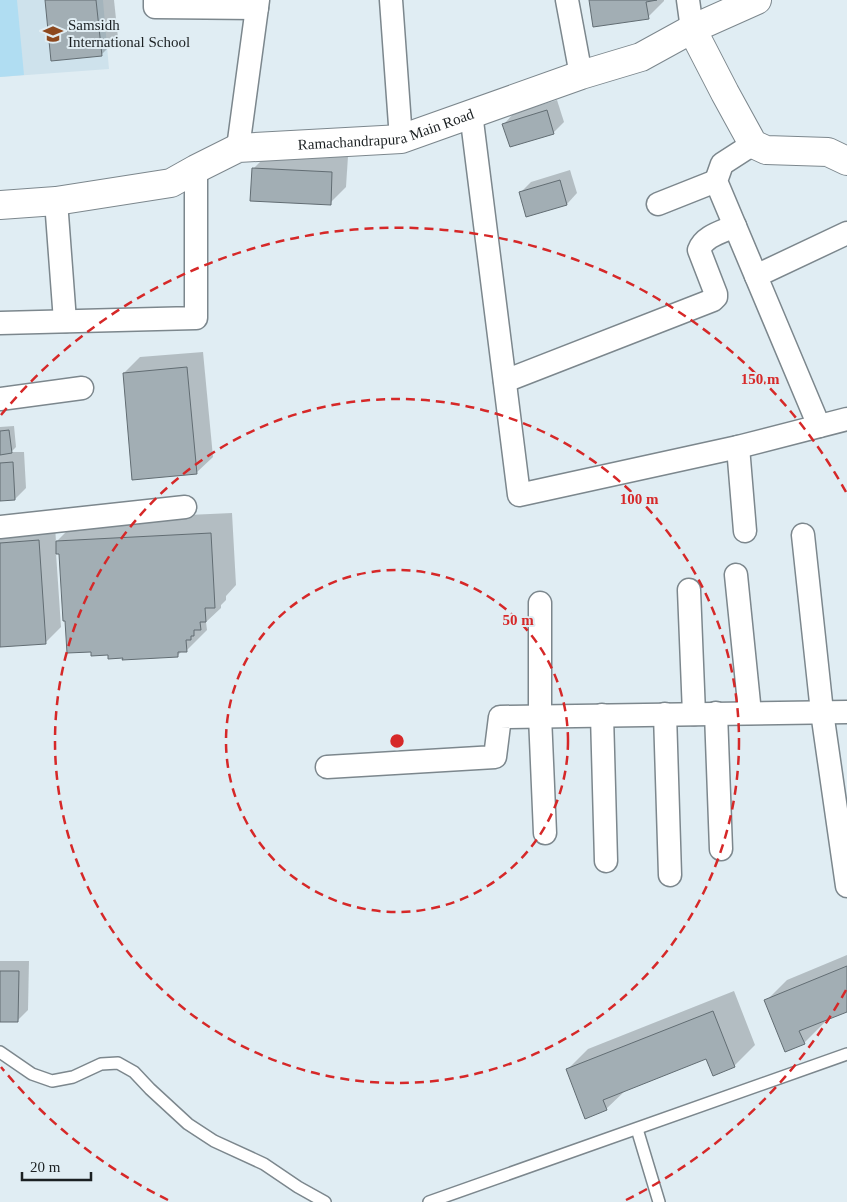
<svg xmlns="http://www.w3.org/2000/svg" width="847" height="1202" viewBox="0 0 847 1202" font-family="'Times New Roman',serif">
<rect width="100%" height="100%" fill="#e0edf3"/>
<!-- built -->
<polygon fill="#cee2ec" points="0,0 103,0 109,69 0,77"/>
<!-- green -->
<polygon fill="#b0ddf2" points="0,0 17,0 24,75 0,77"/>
<!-- shadow -->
<g fill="#0003">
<polygon points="46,0 114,0 118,38 101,55"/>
<polygon points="590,0 664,0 664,1 648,17"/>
<polygon points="557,100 564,122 553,133 504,124 514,113"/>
<polygon points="269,153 348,156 346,187 330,203 253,169"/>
<polygon points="570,170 577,193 567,204 527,215 521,192 531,182"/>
<polygon points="203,352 213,457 196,473 124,373 140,357"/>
<polygon points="14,426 16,447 11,452 24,452 26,488 15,499 0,500 0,427"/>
<polygon points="232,513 236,585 226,596 226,600 221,605 221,608 206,622 207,630 186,651 182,651 177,656 109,654 93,651 66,620 61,553 56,553 61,627 45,643 0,646 0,528 55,525 56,542 78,520"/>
<polygon points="847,955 847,1010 824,1020 825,1022 804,1043 766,1001 787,980"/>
<polygon points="0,961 29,961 28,1010 17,1021 0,1021"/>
<polygon points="734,991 755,1045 734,1066 707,1057 627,1089 606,1109 567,1070 588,1049"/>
</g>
<!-- building -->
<g fill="#a2aeb4" stroke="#626d73">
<polygon points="45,0 96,0 102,56 51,61"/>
<polygon points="589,0 657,0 646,2 649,19 593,27"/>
<polygon points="547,110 554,134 510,147 502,124"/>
<polygon points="252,168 332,172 331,205 250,201"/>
<polygon points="560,180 567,205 526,217 519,192"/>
<polygon points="187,367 197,474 132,480 123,373"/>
<polygon points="9,430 12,453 0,455 0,431"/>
<polygon points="13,462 15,500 0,501 0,463"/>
<polygon points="211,533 215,608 205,608 206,622 200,622 201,630 194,630 194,636 191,636 191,640 186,640 187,652 178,652 178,657 122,660 123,658 108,659 108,655 91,656 91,652 67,653 65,621 63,621 59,554 56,554 56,541"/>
<polygon points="39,540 46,644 0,647 0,543"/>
<polygon points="847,966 847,1012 799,1031 805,1044 785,1052 764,1000"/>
<polygon points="0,971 19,971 18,1022 0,1022"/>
<polygon points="713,1011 735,1067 713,1076 706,1059 603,1100 607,1110 585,1119 566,1069"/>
</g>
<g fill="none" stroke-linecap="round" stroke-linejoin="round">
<defs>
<g id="lane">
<polyline points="0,1052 32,1074 52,1081 73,1077 101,1064 118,1063 134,1072 150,1089 188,1124 214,1141 264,1164 298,1187 325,1202"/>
<polyline points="637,1129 659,1202"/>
<polyline points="429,1202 847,1054"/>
</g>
<g id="street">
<polyline points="155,0 155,7 257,8"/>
<polyline points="391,0 401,139"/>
<polyline points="567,0 581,75"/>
<polyline points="688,0 692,29"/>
<polyline points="471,113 519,495 738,447 847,419"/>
<polyline points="753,144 722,164 716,181 819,426"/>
<polyline points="238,148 258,0"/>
<polyline points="56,201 65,321"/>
<polyline points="658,204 716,181"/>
<polyline points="756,276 847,233"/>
<polyline points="0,323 196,318 196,169"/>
<path d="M505 381 713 300 716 297V294L699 250C704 236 722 232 735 226"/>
<polyline points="0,399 82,388"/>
<polyline points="738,447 745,531"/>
<polyline points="0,527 185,507"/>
<polyline points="803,535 822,712 847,886"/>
<polyline points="736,575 750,713"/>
<polyline points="689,590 694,714"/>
<polyline points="540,603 540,716 545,833"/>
<polyline points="716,713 721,849"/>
<polyline points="665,714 670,875"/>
<polyline points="602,715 606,861"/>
<polyline points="327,767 495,757 500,717 847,712"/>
</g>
<g id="secondary">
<polyline points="692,29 725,93 753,144 766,150 828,152 847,161"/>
<path id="s1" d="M0 205 56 201 171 183 196 169 238 148 401 139 581 75 641 57 692 29 757 0"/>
</g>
</defs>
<!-- lane casing -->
<use href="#lane" stroke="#7c878d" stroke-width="14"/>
<!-- street casing -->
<use href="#street" stroke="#7c878d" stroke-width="25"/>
<!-- secondary casing -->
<use href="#secondary" stroke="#7c878d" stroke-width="30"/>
<!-- lane -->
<use href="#lane" stroke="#fff" stroke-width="11"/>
<!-- street -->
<use href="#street" stroke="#fff" stroke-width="22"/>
<!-- secondary -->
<use href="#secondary" stroke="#fff" stroke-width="28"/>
</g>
<!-- distance rings -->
<g fill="none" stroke="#d62828" stroke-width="2.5" stroke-dasharray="9 6">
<circle cx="397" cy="741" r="171"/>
<circle cx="397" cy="741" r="342"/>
<path d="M846 990A513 513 0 0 1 626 1200M168 1200A513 513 0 0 1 1 1067M1 415A513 513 0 0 1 846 492"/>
</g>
<!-- icons -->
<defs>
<symbol id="school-bare" viewBox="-9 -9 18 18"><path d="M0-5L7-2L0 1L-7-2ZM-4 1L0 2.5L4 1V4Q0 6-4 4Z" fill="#8d481e" stroke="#e0edf3" stroke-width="2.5" paint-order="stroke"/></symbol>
</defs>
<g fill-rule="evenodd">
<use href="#school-bare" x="39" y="20" width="28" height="28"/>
</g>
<g text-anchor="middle" stroke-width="4" stroke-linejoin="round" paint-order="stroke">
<!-- poi labels -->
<g font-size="15" fill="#1b2022" stroke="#e0edf3" text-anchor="start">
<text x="68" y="30">Samsidh<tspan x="68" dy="17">International School</tspan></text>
</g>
<!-- street labels -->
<g font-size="15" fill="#1b2022" stroke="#e0edf3">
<text dy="5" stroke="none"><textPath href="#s1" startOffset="398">Ramachandrapura Main Road</textPath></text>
</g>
</g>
<circle cx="397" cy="741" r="8" fill="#d62828" stroke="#e0edf3" stroke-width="2.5"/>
<g font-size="15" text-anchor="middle" font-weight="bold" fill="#d62828" stroke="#e0edf3" stroke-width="4" stroke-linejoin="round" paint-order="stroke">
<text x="760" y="384">150 m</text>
<text x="639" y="504">100 m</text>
<text x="518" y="625">50 m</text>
</g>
<!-- scale -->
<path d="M22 1172v8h69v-8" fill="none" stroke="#1b2022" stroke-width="2.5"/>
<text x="30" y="1172" font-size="15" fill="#1b2022" stroke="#e0edf3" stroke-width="4" paint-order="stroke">20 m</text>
</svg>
